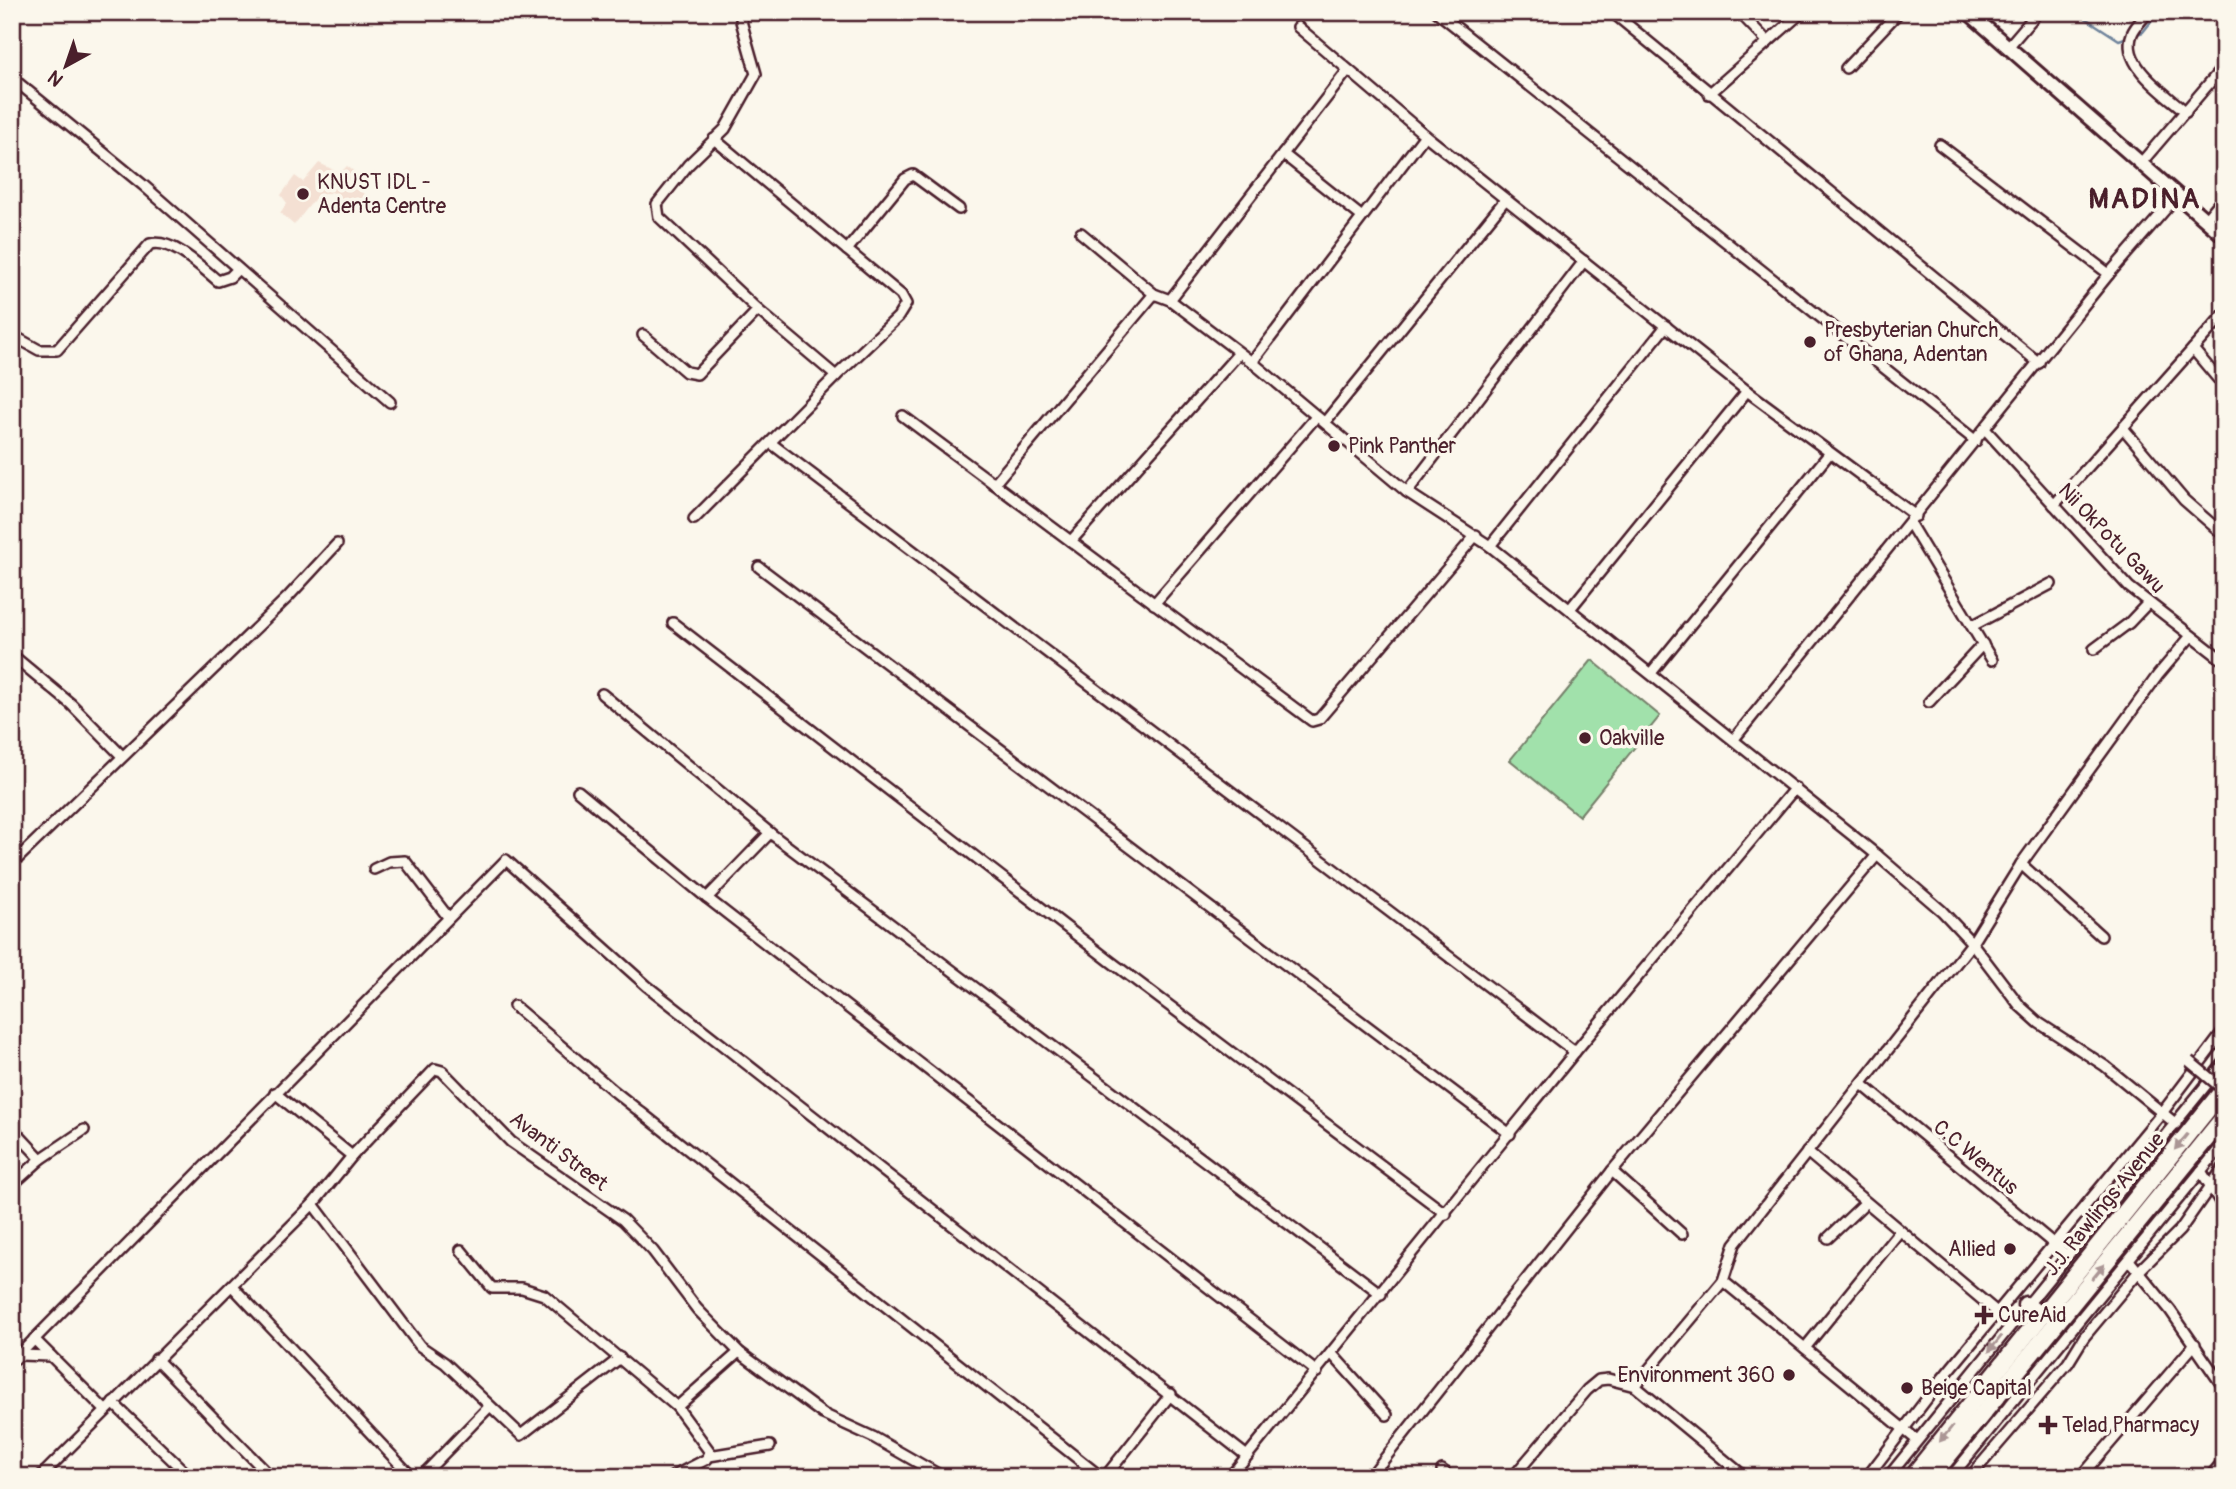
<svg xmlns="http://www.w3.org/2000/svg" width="2236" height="1489" viewBox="0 0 2236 1489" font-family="Pangolin,sans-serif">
<rect width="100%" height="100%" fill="#fbf7ec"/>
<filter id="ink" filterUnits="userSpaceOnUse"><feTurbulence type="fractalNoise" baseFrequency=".0143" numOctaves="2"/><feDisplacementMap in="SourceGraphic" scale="14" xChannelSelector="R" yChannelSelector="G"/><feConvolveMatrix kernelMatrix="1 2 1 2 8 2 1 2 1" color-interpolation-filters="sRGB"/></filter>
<g filter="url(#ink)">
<!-- built -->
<polygon fill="#f4e0d3" points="319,163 340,173 347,166 369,183 362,192 370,198 358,213 332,192 317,196 294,225 280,213 287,203 281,195 295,176 303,182"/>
<!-- green -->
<polygon fill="#a1e1ab" stroke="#76806b" stroke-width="2" points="1592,660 1660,716 1579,816 1510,760"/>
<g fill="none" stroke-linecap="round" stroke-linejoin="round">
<!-- stream -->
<g stroke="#6f849c" stroke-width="2.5">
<polyline points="2076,12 2119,40 2128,37"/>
<polyline points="2134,35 2143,32 2159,12"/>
</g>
<defs>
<g id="street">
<polyline points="1437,12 1976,441"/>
<polyline points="1612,12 2039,363"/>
<polyline points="1739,12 1768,42"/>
<path d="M2148 12C2143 19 2135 26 2132 34 2120 65 2166 94 2186 112"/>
<polyline points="1298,27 1425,135 1747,391 1916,516"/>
<polyline points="2008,47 2038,12"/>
<polyline points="1846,68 1899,12"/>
<polyline points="12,78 143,185 390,402"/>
<polyline points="1709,94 1802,12"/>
<polyline points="714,139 901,295 906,304 898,317 836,376 758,310 659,217 657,204 688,165 725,129 756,74 741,21 743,12"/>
<polyline points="1940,145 2109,274"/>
<polyline points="1283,154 1362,217"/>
<polyline points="2141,163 2224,66"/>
<polyline points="2205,220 2224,197"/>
<polyline points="1081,233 1154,294 1170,300 1252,362 1407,492 1490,546 1877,855 1942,911 1972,943 2020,1006 2039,1023 2105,1066 2176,1124"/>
<polyline points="847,250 905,179 913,175 959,209"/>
<polyline points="1170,300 1348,70"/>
<path d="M12 335 39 350H57L150 244C172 238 201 267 218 281L230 277 238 269"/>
<polyline points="643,335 686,372 697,374 758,310"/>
<polyline points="2193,349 2224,386"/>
<polyline points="1252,362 1425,135"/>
<polyline points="903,416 1312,721 1319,719 1476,535"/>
<polyline points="1325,422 1505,200"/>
<polyline points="2123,428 2184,500 2224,535"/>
<polyline points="1985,429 2129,587 2224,661"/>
<polyline points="772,444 1575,1052"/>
<polyline points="994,484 1154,294"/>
<polyline points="1407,492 1584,261"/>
<polyline points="2054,505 2224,314"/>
<polyline points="694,519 836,376"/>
<polyline points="1910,524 1992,660"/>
<polyline points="1071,541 1239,353"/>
<polyline points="1490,546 1666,326"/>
<polyline points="759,567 1510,1134"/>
<polyline points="1154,604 1316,417"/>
<polyline points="1570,609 1747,391"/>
<polyline points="673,623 1110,961 1446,1214"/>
<polyline points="1972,626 2051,584"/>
<polyline points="2094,649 2129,623 2148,603"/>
<polyline points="12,655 71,704 122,756"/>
<polyline points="1651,673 1829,454"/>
<polyline points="602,694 770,833 1381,1294"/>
<polyline points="1929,702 1983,644"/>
<polyline points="1734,739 2109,274 2177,196"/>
<polyline points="578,791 707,898 1317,1372"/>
<polyline points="12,864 288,597 337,544"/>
<polyline points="2021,864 2101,936"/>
<polyline points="374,869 389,862 405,861 448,917"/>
<polyline points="707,898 770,833"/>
<polyline points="514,1006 614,1091 1101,1477"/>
<polyline points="1863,1085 2067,1255"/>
<polyline points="275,1093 352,1156"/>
<polyline points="12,1128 41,1159"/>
<polyline points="1807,1152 2011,1324"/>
<polyline points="1612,1171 1682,1234"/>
<polyline points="2201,1171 2224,1208"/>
<polyline points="12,1185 41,1159 84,1130"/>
<polyline points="313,1204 420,1346 445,1363 521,1435 620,1358"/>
<polyline points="1828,1238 1865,1203"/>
<polyline points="461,1250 492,1288 522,1288 544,1295 677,1407 739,1352"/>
<polyline points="2129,1260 2170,1310 2224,1388"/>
<polyline points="1723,1281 1917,1440"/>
<polyline points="232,1286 412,1477"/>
<polyline points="34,1339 105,1410"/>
<polyline points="1805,1348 1899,1232"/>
<polyline points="1332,1354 1387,1415"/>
<polyline points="19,1355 51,1356"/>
<polyline points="156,1359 271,1477"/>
<polyline points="12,1362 506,860 647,986 1247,1456"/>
<polyline points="1635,1386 1723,1281 1735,1244 1972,943 2021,864 2158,675 2191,636"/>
<polyline points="113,1403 190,1477"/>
<polyline points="709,1456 770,1446"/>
<polyline points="1442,1470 1450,1477"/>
<polyline points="40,1477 313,1204 352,1156 435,1069 442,1071 511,1142 623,1220 653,1251 697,1309 739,1352 823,1414 873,1437 943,1477"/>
<polyline points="421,1477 489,1407"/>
<polyline points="672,1477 707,1459 710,1452 677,1407"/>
<polyline points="1105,1477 1171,1394"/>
<polyline points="1230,1477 1575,1052 1795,788"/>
<polyline points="1370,1477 1612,1171 1877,855"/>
<polyline points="1513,1477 1587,1390 1599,1380 1608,1379 1635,1386 1745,1477"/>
<polyline points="1867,1477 1942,1379 2162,1113 2224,1031"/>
<polyline points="1888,1477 2224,1063"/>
<polyline points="1951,1477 2224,1143"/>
<polyline points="1970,1477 2068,1363 2084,1337 2140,1270 2180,1230 2224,1167"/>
<polyline points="2081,1477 2195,1344"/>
<polyline points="2210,1477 2224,1460"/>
</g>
<polyline id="secondary" points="1968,12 2224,236"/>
<g id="highway">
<polyline points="2026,1305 2041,1316"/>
<polyline points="1912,1477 2224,1089"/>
<polyline points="1931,1477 2224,1117"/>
</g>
</defs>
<!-- street casing -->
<use href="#street" stroke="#4a1f2b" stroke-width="14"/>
<!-- secondary casing -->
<use href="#secondary" stroke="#4a1f2b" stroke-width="18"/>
<!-- highway casing -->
<use href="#highway" stroke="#4a1f2b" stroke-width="21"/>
<!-- street -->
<use href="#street" stroke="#fbf7ec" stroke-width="9"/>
<!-- secondary -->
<use href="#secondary" stroke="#fbf7ec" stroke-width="12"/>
<!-- highway -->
<use href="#highway" stroke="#fbf7ec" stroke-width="16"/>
<defs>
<polyline id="street-bridge" points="2189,1061 2224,1090"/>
</defs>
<!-- street-bridge casing -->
<use href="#street-bridge" stroke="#4a1f2b" stroke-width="14" stroke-linecap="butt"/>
<!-- street-bridge -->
<use href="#street-bridge" stroke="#fbf7ec" stroke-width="9"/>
</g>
<!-- one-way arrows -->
<defs><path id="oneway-solid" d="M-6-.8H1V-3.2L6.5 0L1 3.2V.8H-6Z" transform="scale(1.75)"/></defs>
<g fill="#ab9695">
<use href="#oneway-solid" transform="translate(2181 1142) rotate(129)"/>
<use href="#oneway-solid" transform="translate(2098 1272) rotate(-51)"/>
<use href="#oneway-solid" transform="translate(1995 1344) rotate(129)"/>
<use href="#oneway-solid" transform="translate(1946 1434) rotate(129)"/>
</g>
</g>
<!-- markers -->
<g fill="#4a1f2b" stroke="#fbf7ec" stroke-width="2.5">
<circle cx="303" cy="194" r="7"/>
<circle cx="1810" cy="342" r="7"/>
<circle cx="1334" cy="446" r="7"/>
<circle cx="1585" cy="738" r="7"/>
<circle cx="2010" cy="1249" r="7"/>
<path d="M1980.5 1304.5h7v7h7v7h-7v7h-7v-7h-7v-7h7z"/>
<circle cx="1789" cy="1375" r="7"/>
<circle cx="1907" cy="1388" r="7"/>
<path d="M2044.5 1414.5h7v7h7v7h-7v7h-7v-7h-7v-7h7z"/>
</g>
<g text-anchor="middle" stroke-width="7" stroke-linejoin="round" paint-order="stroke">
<!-- poi labels -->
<g font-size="21" fill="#4a1f2b" stroke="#fbf7ec" text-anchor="start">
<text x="317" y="189">KNUST IDL -<tspan x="317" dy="24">Adenta Centre</tspan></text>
<text x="1824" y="337">Presbyterian Church<tspan x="1824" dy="24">of Ghana, Adentan</tspan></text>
<text x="1348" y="453">Pink Panther</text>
<text x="1599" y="745">Oakville</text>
<text x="1996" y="1256" text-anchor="end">Allied</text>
<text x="1998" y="1322">CureAid</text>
<text x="1775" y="1382" text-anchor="end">Environment 360</text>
<text x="1921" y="1395">Beige Capital</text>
<text x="2062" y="1432">Telad Pharmacy</text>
</g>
<!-- street labels -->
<g font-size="21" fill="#4a1f2b" stroke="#fbf7ec">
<text transform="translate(2112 538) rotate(46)" y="7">Nii OkPotu Gawu</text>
<text transform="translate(559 1151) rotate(37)" y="7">Avanti Street</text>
<text transform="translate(1976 1157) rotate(40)" y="7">C.C Wentus</text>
<text transform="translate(2104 1204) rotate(-51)" y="7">J.J. Rawlings Avenue</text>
</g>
<!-- district labels -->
<g font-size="28" font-weight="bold" letter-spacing="2" fill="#4a1f2b" stroke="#fbf7ec">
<text x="2145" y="208">MADINA</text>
</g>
</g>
<!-- margin -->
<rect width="2236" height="1489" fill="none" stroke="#fbf7ec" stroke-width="42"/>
<rect x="21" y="21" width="2194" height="1447" fill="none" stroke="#4a1f2b" stroke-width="2.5" filter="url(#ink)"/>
<!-- north arrow -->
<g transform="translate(66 66) rotate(220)" stroke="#fbf7ec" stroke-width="5" paint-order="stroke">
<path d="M0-5L12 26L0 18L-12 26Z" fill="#4a1f2b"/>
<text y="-10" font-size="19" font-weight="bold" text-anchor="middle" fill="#4a1f2b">N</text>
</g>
</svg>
